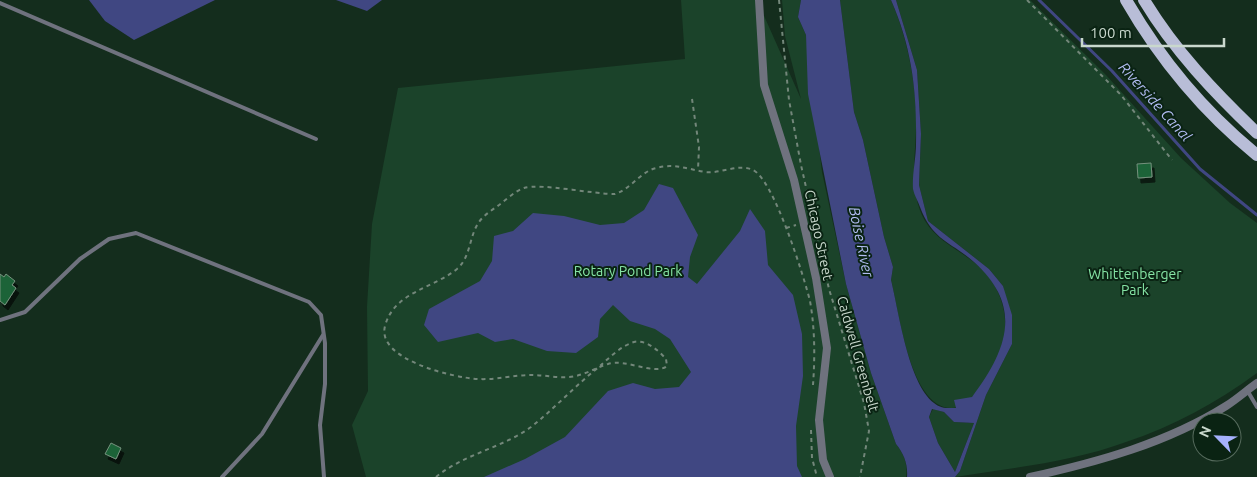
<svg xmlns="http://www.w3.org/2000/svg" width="1257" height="477" viewBox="0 0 1257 477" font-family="Ubuntu,sans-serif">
<defs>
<filter id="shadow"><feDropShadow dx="3" dy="5" stdDeviation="0" flood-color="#0009"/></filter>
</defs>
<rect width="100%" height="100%" fill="#142d1d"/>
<!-- green -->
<g fill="#1b432a">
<path d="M681 0H757L801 99 785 36 782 0H801L798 17 806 35 822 172 846 284 871 373 896 444C904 454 908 464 906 477H366L352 425 368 391 367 307 372 224 398 88 685 59Z"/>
<path d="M840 0H891C906 35 914 72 916 110 918 147 906 188 925 221 936 239 955 248 971 260 995 277 1008 305 1005 335 1004 355 986 380 974 395 969 401 959 408 952 408 910 409 899 311 891 280L893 267 884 237 863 140 854 112Z"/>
<path d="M896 0H1030L1106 75 1181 158 1230 203 1257 223V373C1216 403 1174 426 1126 442 1072 462 1012 468 955 477L960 471 986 395 1012 344 1003 286 989 269 928 221 919 185 921 134 917 70Z"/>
<polygon points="933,409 944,412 954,422 974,423 955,472 938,443 929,417"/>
</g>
<!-- water -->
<g fill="#404782" fill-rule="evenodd">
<polygon points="89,0 215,0 134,40 105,21"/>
<polygon points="336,0 382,0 367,11"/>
<path d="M801 0H840L854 112 863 140 884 237 893 267 891 280C899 312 908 383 934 403 941 409 948 408 956 408L954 400 972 397C1007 350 1024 307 974 262 950 241 933 241 920 207 918 201 914 195 913 189 912 175 916 158 916 144 917 92 912 48 891 0H896L917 70 921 134 919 185 928 221 989 269 1003 286 1012 315V344L986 395 960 471 955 477H907C908 464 904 454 896 444L871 373 846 284 808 94 806 35 798 17ZM932 409 944 412 954 422 974 423 955 472 938 443 929 417Z"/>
<polygon points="659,184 673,188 698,235 690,257 688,277 697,284 740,231 750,209 765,231 768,265 793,295 802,334 803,376 796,426 797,466 802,477 484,477 525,459 565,437 608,391 633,383 655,389 679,387 691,372 670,339 655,329 630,321 613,305 600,319 598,337 576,353 547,351 513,339 495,342 478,333 438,342 424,325 429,309 480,281 492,261 494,236 513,231 533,213 564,216 600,225 624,223 644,210"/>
</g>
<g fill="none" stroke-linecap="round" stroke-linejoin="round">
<!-- stream -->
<polyline stroke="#404782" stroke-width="3" points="1039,0 1112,71 1200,169 1257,215"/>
</g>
<!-- building -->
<g fill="#1c6339" stroke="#75917d" filter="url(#shadow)">
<polygon points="1151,163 1152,177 1138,178 1137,164"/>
<polygon points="0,274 4,277 6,274 15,281 12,285 16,288 5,305 0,301"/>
<polygon points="111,443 121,448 116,459 105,454"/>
</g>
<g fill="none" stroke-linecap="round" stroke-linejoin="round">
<!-- path -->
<g stroke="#73877a" stroke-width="2" stroke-dasharray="4 4" stroke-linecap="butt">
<polyline points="779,0 789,100 801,165 829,289 864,403 869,431 860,477"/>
<polyline points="1027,0 1121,95 1172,160"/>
<polyline points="692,99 699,147 698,170"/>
<polyline points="786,228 796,225"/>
<polyline points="811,430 812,458 817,477"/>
<path d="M436 477C464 454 502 448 531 427 555 408 576 385 600 366 610 357 621 346 634 342 646 339 659 351 666 359L667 366C655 376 625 358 608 364 595 368 583 376 569 377 557 378 544 375 531 375 514 375 496 380 478 379 455 378 376 360 385 326 394 292 432 289 457 269 471 257 469 236 479 222 484 215 492 210 499 205 507 199 515 191 524 188 542 183 592 194 615 194 631 189 640 172 656 168 674 163 687 169 705 172 721 174 738 163 753 170 774 180 804 277 810 301 815 329 815 357 813 385"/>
</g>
<!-- service -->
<g stroke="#6f727e" stroke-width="4">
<polyline points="0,3 316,139"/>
<polyline points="0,320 25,312 80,259 109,239 136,233 309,302 321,315 325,343 325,384 320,425 324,477"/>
<polyline points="1247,390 1257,407"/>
<polyline points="222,477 262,434 323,335"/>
</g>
<!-- minor -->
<g stroke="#6f727e" stroke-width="8">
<polyline points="759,0 764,85 794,180 816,278 827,348 819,420 823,460 830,477"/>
<path d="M1030 477C1098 462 1167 443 1226 406 1237 399 1247 390 1257 383"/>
</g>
<!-- primary -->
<g stroke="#b8bdd7" stroke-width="12">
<path d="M1126 0C1160 59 1204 112 1257 155"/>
<path d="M1144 0C1174 50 1215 93 1257 133"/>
</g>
</g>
<g text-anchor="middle" stroke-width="4" stroke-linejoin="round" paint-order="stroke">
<!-- street labels -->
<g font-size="14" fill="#c9d8cd" stroke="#0a2313">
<text transform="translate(819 235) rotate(78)" y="5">Chicago Street</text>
<text transform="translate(858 354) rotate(74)" y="5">Caldwell Greenbelt</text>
</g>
<!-- park labels -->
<g font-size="14" fill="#85e3a4" stroke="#0a2313">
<text x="628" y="276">Rotary Pond Park</text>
<text x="1135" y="279">Whittenberger<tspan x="1135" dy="16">Park</tspan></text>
</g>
<!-- water labels -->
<g font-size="15" font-style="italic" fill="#b2bcf2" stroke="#0a2313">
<text transform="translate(1155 102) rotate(48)" y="5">Riverside Canal</text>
<text transform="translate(861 242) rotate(78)" y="5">Boise River</text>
</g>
</g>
<!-- north arrow -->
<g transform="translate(1217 437) rotate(294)"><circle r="24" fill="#0a2313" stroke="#566b5d"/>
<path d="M0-4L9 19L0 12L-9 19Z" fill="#a5b1fc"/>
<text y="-8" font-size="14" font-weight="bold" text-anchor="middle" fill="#c9d8cd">N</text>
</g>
<!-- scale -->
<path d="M1082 38v8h142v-8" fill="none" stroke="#c9d8cd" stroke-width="2.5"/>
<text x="1090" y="38" font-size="15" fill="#c9d8cd" stroke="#0a2313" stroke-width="4" paint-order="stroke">100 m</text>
</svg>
